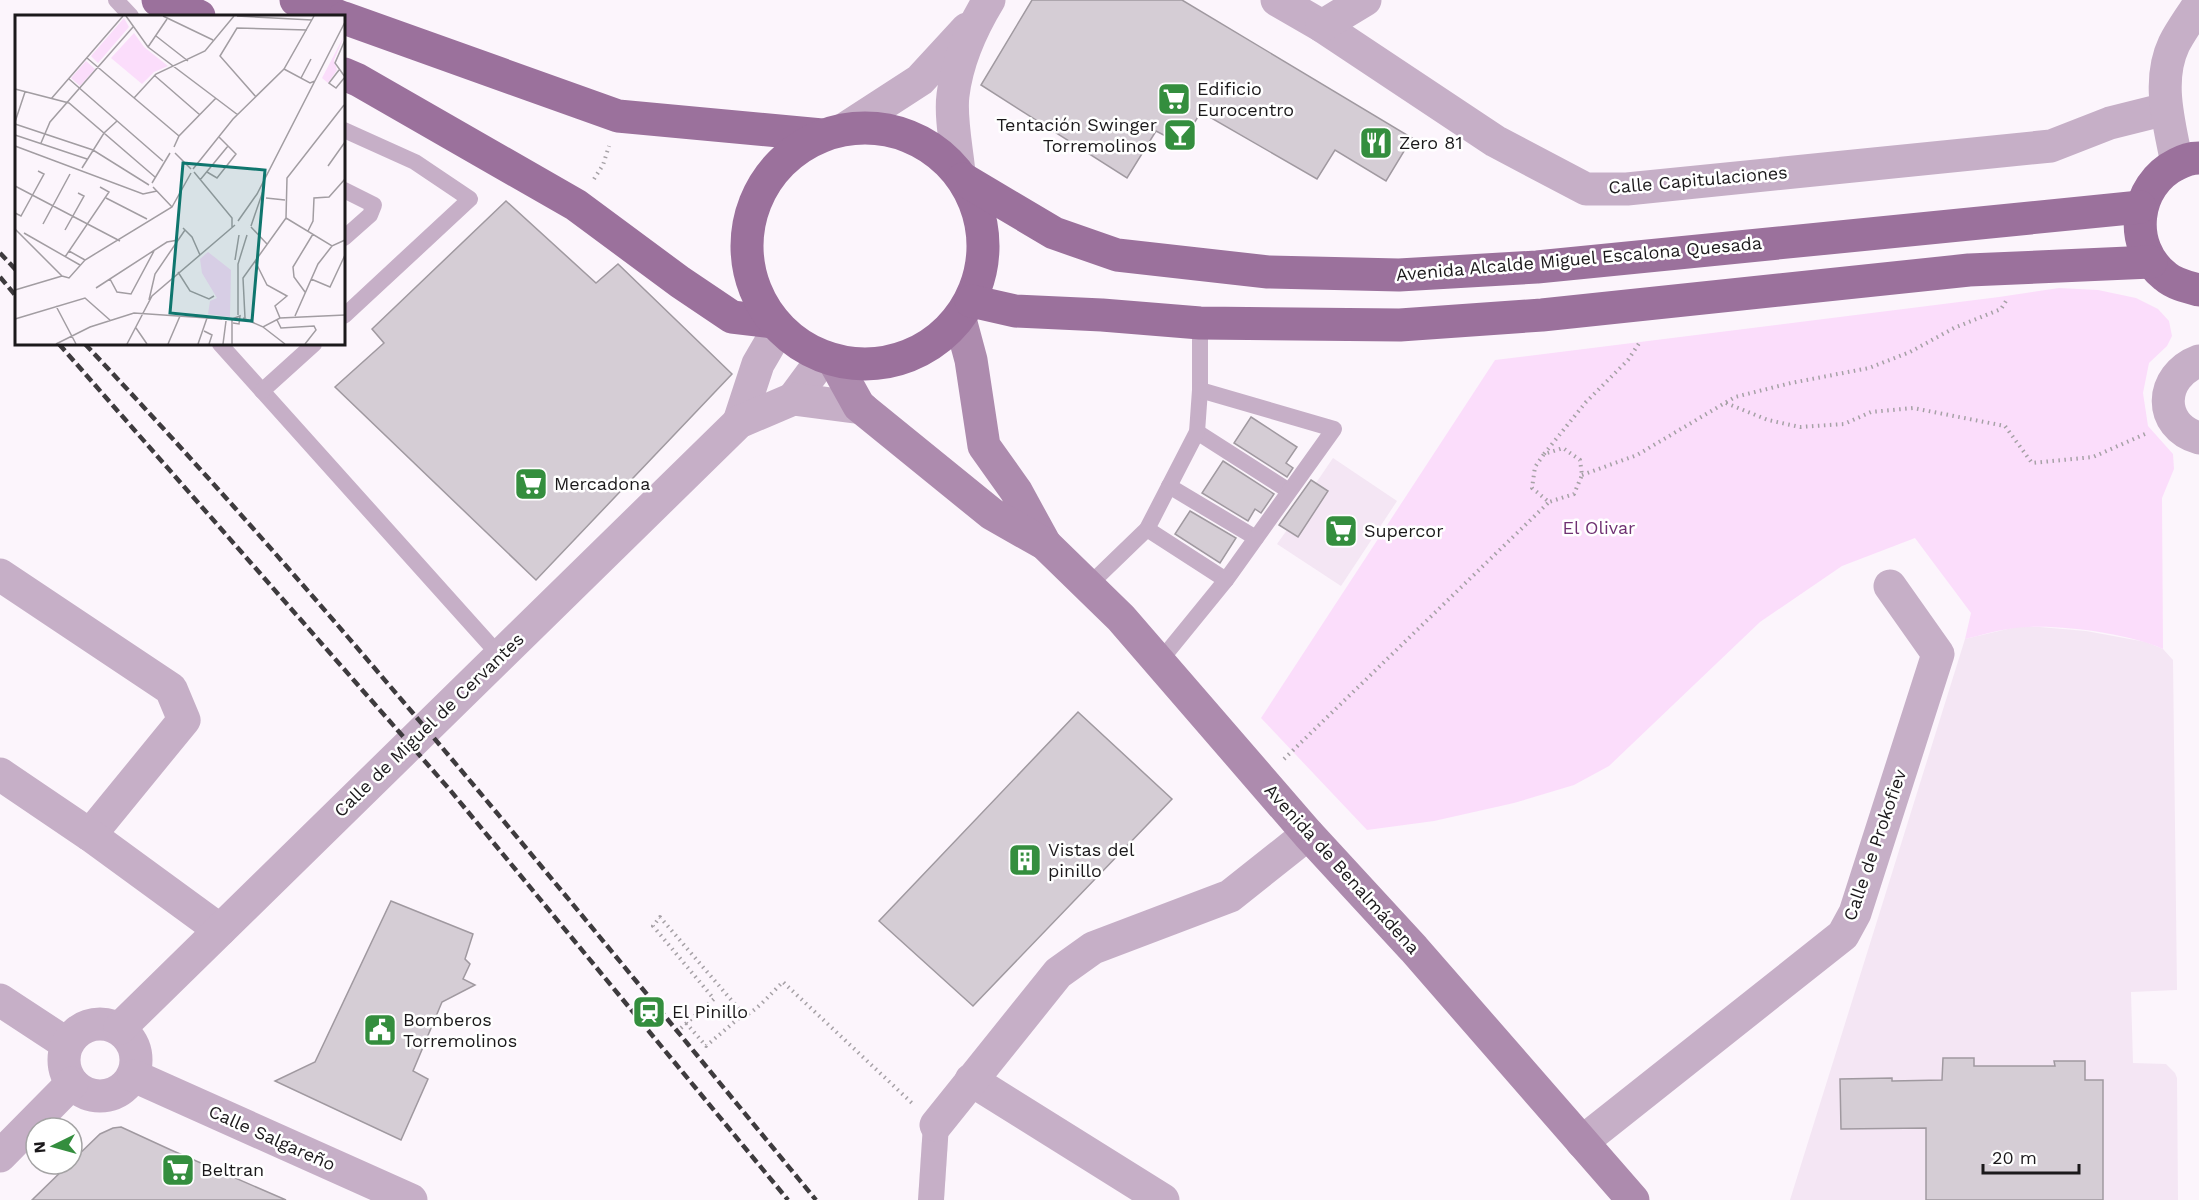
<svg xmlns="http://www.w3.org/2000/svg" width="2199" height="1200" viewBox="0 0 2199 1200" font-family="'Work Sans',sans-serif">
<rect width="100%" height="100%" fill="#fcf5fc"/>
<!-- built -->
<g fill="#f4e6f4">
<polygon points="1333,458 1397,501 1341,586 1277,544 1287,530 1298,537 1328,491 1316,483"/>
<polygon points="2016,627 2040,627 2086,631 2146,642 2163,649 2173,660 2177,990 2131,992 2133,1063 2166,1064 2175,1073 2177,1078 2178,1200 1790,1200 1965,639"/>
</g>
<!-- green -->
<path fill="#fbddfb" d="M2059 288 2098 290 2136 298 2158 309 2169 321 2172 336 2167 346 2149 363 2143 393 2148 426 2173 454 2174 469 2162 498 2163 649C2128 633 2054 623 2015 628 1998 630 1982 635 1965 639L1971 613 1915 538 1842 566 1760 622 1609 766 1574 785 1514 803 1434 821 1367 830 1261 718 1495 360 1999 297Z"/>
<!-- building -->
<g fill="#d5cdd5" stroke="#a099a0" stroke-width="1.5">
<polygon points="1032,0 1182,0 1412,138 1386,181 1335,150 1317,179 1201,112 1181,144 1156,131 1127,178 981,85"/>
<polygon points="506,201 596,283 618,264 732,374 536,580 335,387 384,343 372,329"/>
<polygon points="1251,417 1297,447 1286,463 1293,468 1287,477 1234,443"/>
<polygon points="1223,461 1274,494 1261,513 1255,509 1248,521 1202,493"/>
<polygon points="1311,480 1328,491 1298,537 1279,525"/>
<polygon points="1190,511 1236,538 1220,563 1175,534"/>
<polygon points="1078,712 1172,799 973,1006 879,921"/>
<polygon points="391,901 473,934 465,959 470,964 463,979 475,985 442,1002 413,1071 428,1079 401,1140 275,1081 315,1062"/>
<polygon points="1943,1058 1974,1058 1974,1066 2055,1066 2054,1061 2085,1061 2085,1080 2103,1080 2103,1200 1926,1200 1926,1128 1841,1129 1840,1079 1892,1078 1892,1081 1942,1080"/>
<polygon points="121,1127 171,1150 286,1200 32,1200 69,1164 72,1164 72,1161 100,1134 113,1128"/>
</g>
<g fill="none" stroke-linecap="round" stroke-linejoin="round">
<!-- path -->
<g stroke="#a6a1a6" stroke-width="4" stroke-dasharray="1.5 4.5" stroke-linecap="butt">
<polyline points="594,179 603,165 609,146"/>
<polyline points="1726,403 1768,420 1800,427 1844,424 1871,412 1913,408 2005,426 2032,463 2093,457 2145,434"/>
<polyline points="1544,454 1586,402 1628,360 1640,342"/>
<polyline points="1582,475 1637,455 1735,397 1791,383 1869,368 1910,352 1954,328 2001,309 2006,301"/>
<polyline points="1284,759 1549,502 1532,488 1535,467 1544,454 1563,448 1580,460 1582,475 1574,494 1549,502"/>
<path d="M686 1023 706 1046 739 1018C756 1013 770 994 783 982L913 1104"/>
<polyline points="681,1028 714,999 653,926 660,917 745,1016"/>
</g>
<!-- service -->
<g stroke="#c6afc7" stroke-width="16">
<polyline points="116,0 131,16"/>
<polyline points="344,130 415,162 470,199 344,316"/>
<polyline points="344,190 374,205 370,215 344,238"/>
<polyline points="220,344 500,656"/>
<polyline points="262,391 314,344"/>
<polyline points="1197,432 1289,491"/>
<polyline points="1169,486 1256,538"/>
<polyline points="1147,529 1226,580"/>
<polyline points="1088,586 1147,529 1197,432 1200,390 1200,323"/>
<polyline points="1160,661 1226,580 1334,429 1200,390"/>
</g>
<!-- pedestrian -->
<polyline stroke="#c6afc7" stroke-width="26" points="931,1200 936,1125"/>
<!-- minor -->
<g stroke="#c6afc7" stroke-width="33">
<polyline points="1277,0 1322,26 1495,141 1586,189 1627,189 2051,146 2110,123 2166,109"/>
<polyline points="1322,26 1365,0"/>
<polyline points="846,128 920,80 967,29"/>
<path d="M2177 164C2170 125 2156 82 2174 44 2181 30 2191 17 2199 4"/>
<path d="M959 173C957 150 950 117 953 95 957 62 972 28 989 0"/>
<path d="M2199 361C2159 376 2157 426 2199 438"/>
<polyline points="793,399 824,357"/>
<polyline points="739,422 758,364 779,328"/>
<polyline points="0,575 171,689 184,720 90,835"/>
<polyline points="0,774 90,835 220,930"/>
<polyline points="0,1000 67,1044"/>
<circle cx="100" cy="1060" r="36"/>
<polyline points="120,1028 739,422 793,399 862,408"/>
<polyline points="134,1076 411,1200"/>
<polyline points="971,1080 1163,1200"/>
<polyline points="936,1125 1058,973 1093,948 1230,896 1308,834"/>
<polyline points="1582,1142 1843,935 1855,913 1938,654 1890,586"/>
<polyline points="0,1156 72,1083"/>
</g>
<!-- secondary -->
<g stroke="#ad8bae" stroke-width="33">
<polyline points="960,319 971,360 984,446 1016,491 1045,544"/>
<polyline points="834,361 859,406 992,514 1045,544 1121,618 1308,834 1414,949 1633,1200"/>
</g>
<!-- primary -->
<g stroke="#9b719c" stroke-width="33">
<polyline points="158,0 199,16"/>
<polyline points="296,0 338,16"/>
<polyline points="344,18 618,116 822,135"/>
<polyline points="344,74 358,80 576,205 680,282 732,317 774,322"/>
<circle cx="865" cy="246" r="118"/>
<path d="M2199 158C2190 158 2185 160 2177 164 2134 185 2127 246 2165 276 2174 284 2187 287 2199 290"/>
<polyline points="963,179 1054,233 1117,255 1268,272 1399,275 1537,267 2140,207"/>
<polyline points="971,301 1015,311 1102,315 1200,323 1400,325 1542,315 1969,270 2151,262"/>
</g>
<!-- rail -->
<g stroke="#3e3b3e" stroke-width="4.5" stroke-dasharray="9 4.5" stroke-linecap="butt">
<polyline points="0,253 16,270"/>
<polyline points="0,277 16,296"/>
<polyline points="59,344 450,790 788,1200"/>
<path d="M85 344C342 617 577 910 816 1200"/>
</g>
</g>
<!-- icons -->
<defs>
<symbol id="supermarket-square" viewBox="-11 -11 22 22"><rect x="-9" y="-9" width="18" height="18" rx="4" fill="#348e3e" stroke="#fff"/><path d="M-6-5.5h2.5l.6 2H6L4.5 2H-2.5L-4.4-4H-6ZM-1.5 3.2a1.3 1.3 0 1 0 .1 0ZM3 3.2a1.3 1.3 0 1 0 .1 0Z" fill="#fff"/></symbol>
<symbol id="bar-square" viewBox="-11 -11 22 22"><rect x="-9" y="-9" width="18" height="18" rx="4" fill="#348e3e" stroke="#fff"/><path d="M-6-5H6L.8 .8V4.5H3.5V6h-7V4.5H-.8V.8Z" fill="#fff"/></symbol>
<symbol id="restaurant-square" viewBox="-11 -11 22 22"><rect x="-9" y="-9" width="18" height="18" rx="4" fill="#348e3e" stroke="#fff"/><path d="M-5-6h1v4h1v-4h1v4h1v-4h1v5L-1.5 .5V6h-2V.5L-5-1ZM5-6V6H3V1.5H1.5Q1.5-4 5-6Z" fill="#fff"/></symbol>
<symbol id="building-square" viewBox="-11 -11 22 22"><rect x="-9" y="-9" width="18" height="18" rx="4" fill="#348e3e" stroke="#fff"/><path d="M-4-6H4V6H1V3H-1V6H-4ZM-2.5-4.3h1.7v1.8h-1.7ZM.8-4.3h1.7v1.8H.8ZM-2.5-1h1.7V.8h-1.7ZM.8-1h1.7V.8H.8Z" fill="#fff"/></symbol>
<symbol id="station-square" viewBox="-11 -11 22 22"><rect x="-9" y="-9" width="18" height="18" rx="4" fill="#348e3e" stroke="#fff"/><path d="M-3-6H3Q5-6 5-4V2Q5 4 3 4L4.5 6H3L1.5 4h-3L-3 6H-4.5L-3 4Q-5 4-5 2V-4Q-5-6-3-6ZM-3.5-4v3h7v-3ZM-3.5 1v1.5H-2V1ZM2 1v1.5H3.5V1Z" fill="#fff"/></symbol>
<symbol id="civic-square" viewBox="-11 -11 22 22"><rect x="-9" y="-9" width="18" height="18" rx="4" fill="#348e3e" stroke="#fff"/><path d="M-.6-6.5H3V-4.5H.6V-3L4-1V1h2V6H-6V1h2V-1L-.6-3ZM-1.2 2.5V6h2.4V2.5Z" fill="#fff"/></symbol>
</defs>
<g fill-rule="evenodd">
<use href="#supermarket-square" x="1155" y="80" width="38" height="38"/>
<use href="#bar-square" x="1161" y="116" width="38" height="38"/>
<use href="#restaurant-square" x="1357" y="124" width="38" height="38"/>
<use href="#supermarket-square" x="512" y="465" width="38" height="38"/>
<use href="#supermarket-square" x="1322" y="512" width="38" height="38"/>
<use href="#building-square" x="1006" y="841" width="38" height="38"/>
<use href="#station-square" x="630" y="993" width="38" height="38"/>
<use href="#civic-square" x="361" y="1011" width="38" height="38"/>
<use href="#supermarket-square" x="159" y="1151" width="38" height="38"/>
</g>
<g text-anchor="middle" stroke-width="5" stroke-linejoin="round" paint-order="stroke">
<!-- poi labels -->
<g font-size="18" fill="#1b191b" stroke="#fff" text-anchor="start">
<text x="1197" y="95">Edificio<tspan x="1197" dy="21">Eurocentro</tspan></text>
<text x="1157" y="131" text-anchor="end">Tentación Swinger<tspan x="1157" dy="21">Torremolinos</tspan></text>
<text x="1399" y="149">Zero 81</text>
<text x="554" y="490">Mercadona</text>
<text x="1364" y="537">Supercor</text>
<text x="1048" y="856">Vistas del<tspan x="1048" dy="21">pinillo</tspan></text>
<text x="672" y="1018">El Pinillo</text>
<text x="403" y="1026">Bomberos<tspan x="403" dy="21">Torremolinos</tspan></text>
<text x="201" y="1176">Beltran</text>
</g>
<!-- street labels -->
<g font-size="18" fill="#1b191b" stroke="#fff">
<text transform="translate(1698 180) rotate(-5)" y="6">Calle Capitulaciones</text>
<text transform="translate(1579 259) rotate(-5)" y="6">Avenida Alcalde Miguel Escalona Quesada</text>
<text transform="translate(429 725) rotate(-44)" y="6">Calle de Miguel de Cervantes</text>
<text transform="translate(1875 845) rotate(-71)" y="6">Calle de Prokofiev</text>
<text transform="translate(1342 869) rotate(48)" y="6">Avenida de Benalmádena</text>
<text transform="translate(272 1138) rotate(24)" y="6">Calle Salgareño</text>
</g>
<!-- park labels -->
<g font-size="18" fill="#6f3172" stroke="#fff">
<text x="1599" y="534">El Olivar</text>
</g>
</g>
<!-- overview -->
<g transform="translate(15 15)">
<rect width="330" height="330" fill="#fcf5fc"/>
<path d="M109 3 114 12 83 48 76 41ZM119 18 129 32 153 51 139 57 127 69 96 43ZM330 19 319 45 322 55 313 68 307 63ZM71 46 80 54 65 71 56 63ZM193 237 216 255 215 302 193 299 195 286 202 283 187 258 185 244Z" fill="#fbddfb"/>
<path fill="none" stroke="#a29da2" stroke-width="1.5" d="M111 1 133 32 223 100M148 1 198 25M222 1 297 5M141 21 173 46M330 25 320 48 330 62M133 32 152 4M72 43 164 121M269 54 295 68 300 66M324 55 314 68 321 73 330 62M139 60 185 100M286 63 296 44M54 64 148 146M0 74 54 88 140 162M241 82 205 41 222 13 292 15M119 83 141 59 190 36 219 1M36 84 108 1M0 107 10 77M0 109 78 135 134 170M0 120 72 144M26 128 35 107 118 12M0 131 128 179 142 176M159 132 164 121 201 83M160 138 176 154M313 151 330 127M67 153 89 118 102 106M178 154 218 104 269 54 299 1M179 157 217 203V212M192 157 202 163 221 139 204 122M185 165 213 131M137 168 155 138M0 171 105 226M138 172 157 192M91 183 132 204M251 183 270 185M0 198 6 201 17 181 29 159 23 156M271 203 272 163 329 90M271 203 317 231 330 225M223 206 242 179 330 7M28 209 55 159M236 211 248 176M236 212 252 229M168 213 177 222 185 240M0 214 47 261M50 215 69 181 63 178M293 216 298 206 299 183 314 182 330 164M9 218 65 250M54 236 70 245M50 242 94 177 85 172M220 245 224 220M240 246 252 270 272 281 260 291 265 303M163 257 175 276 194 284 199 281M47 261 54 263 70 245 157 192 176 158M95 264 102 277 116 279 139 236M296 264 315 272 330 240M81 273 152 227 163 225M0 275 47 261M290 277 279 262 278 252 298 219M134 285 140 259 170 215M41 291 61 329M223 300V249L232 220M280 301 303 249 317 231M228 303 248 312 265 303 330 300M230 303 228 263 271 203M0 304 70 283 96 306M262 305 266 313 299 311 301 315 290 329M248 312 270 329M121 313 132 329M189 316 197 320 194 329M41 329 75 312 119 298 207 304M112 329 137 281 220 210M153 329 165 301M183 329 192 303M208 329 211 306M217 329V304L225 301 224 309 218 308"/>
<path fill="#0f766e" fill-opacity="0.15" stroke="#0f766e" stroke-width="3" d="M168 148 250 155 237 306 155 298Z"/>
<rect width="330" height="330" fill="none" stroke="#1b191b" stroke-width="3"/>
</g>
<!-- north arrow -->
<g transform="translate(54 1146) rotate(265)"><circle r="28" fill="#ffffff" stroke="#a4a3a4" stroke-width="1.5"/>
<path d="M0-4.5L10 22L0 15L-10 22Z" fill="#348e3e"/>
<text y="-9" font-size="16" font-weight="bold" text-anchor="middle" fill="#1b191b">N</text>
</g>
<!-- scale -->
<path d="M1983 1164v9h96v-9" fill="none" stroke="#1b191b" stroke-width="3"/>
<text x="1992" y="1164" font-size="18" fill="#1b191b" stroke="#ffffff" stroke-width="4.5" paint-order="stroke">20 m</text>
</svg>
